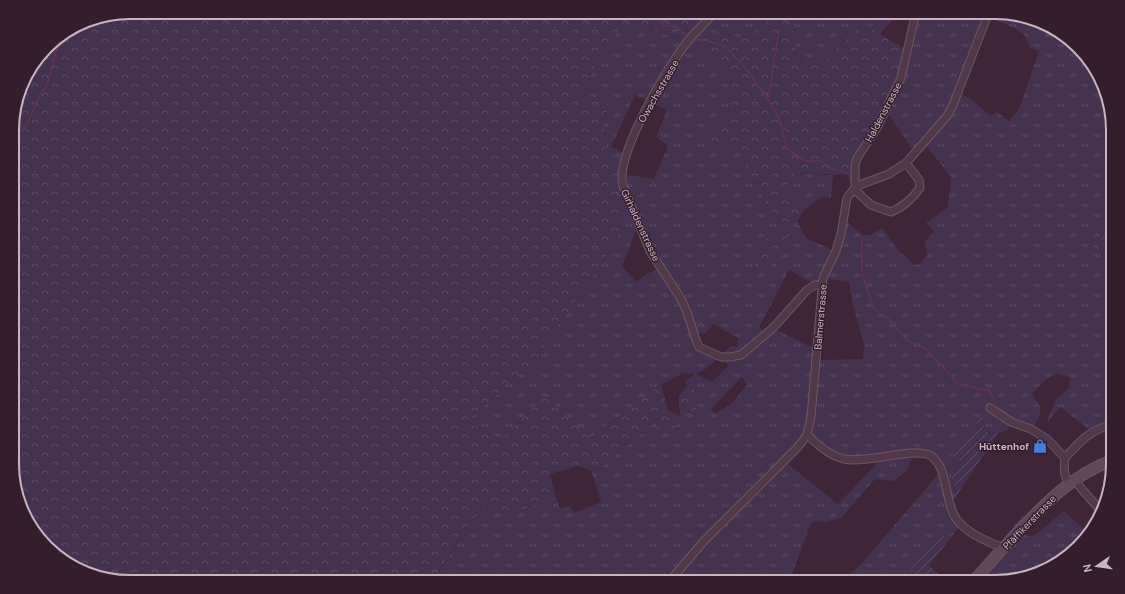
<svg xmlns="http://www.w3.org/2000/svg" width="1125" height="594" viewBox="0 0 1125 594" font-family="'DM Sans',sans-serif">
<defs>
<pattern id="grass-tufts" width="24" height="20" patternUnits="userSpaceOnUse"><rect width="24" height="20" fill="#453150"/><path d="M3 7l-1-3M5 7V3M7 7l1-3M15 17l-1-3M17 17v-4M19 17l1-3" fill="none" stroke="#5e4c68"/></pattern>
<pattern id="forest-crowns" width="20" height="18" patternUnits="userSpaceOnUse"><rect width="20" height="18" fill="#453150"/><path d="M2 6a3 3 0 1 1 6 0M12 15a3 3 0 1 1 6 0" fill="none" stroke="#5e4c68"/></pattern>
<pattern id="garden-furrows" width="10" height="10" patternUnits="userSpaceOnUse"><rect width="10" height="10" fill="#453150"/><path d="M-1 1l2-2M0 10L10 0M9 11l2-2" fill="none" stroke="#5e4c68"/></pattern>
</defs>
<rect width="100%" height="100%" fill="#402437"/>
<!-- grass -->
<g fill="url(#grass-tufts)" fill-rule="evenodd">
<polygon points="168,12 198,12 191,23 179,28"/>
<polygon points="554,12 584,12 574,23"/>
<polygon points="675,12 778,12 744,39 689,22"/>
<polygon points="786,12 900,12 880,34 863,23 826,59 806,68 796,56 796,40"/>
<path d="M916 12H995L1047 24 1093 64 1112 115V220L1093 247 1112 258 1113 379 1107 389 1113 393V424L1092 432 1060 407 1048 422 1047 420 1056 399 1069 388 1070 377 1056 374 1046 379 1032 394 1041 408 1038 420 1031 429 1011 422 1007 430 991 435 983 425V416L961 461 951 477 957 495 950 505 961 525 948 541 941 535 900 582H841L862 563 941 471 933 457 914 453 907 470 894 481 875 479 841 518 825 522 815 521 811 523 790 580 792 582H438L435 578 481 505 508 515 556 498 560 508 570 506 574 513 601 502 591 470 603 466 660 417 680 416 679 403 689 412 694 390 687 386 685 382 695 374 683 373 661 385 591 438 545 397 500 439 466 421 501 391 514 374 530 373 538 355 616 242 622 214 619 196 621 174 654 179 668 146 656 137 667 110 635 95 611 147 627 154 623 167 609 161 603 124 609 106 581 99 598 56 608 54 619 27 650 29 688 41 732 72 727 124 709 127 705 140 740 152 769 209 785 223 797 221 806 238 835 251 843 218 862 235H870L882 228 898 250 914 265 920 264 927 255 925 241 934 232 926 223 948 207 951 177 924 143 915 154 886 110ZM987 17 1015 28 1025 36 1030 48 1039 51 1019 109 1009 121 997 112 990 116 972 100 958 92ZM639 223 660 267 642 277 637 282 622 267ZM789 270 815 285H823V278L849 282 853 306 864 344 863 359 817 360V347H811L773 328 766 333 759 328ZM713 324 738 338V347L731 346 722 354 721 358 729 365 712 382 696 374 704 370 716 360 714 355 699 347 694 334 706 333ZM742 377 747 385 731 404 715 414 711 409ZM807 435 844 459 882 458 838 504 784 461Z"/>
<polygon points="795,173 833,175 831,198 821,197 806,208 785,189"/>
<polygon points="13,470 19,480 17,490 13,479"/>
<polygon points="1064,511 1087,532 1060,562 1002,582 964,582 1023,516 1029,520 1018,532 1028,536 1035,535"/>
</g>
<!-- forest -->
<g fill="url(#forest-crowns)">
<polygon points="130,12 168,12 179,28 191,23 198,12 554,12 574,23 584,12 675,12 689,22 744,39 778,12 786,12 796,40 796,56 806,68 826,59 863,23 906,50 901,78 859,155 855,175 795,173 785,189 806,208 797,221 785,223 769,209 740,152 705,140 709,127 727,124 732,72 688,41 650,29 619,28 608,54 598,56 581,98 596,98 609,106 603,124 609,161 623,167 619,196 622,214 616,242 538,355 543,367 530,373 514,375 501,391 466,421 500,439 545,397 591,438 661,385 668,410 680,416 675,430 655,437 659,417 603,466 591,470 578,466 550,474 556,498 508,515 481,505 435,577 438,582 130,582 78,570 36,536 17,490 19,480 13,470 12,122 24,78 52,41 85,21"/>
<polygon points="1112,220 1112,258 1093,247"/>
<path d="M784 228C792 243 784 265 766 268 763 269 759 267 756 267L753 260C761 248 769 231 784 228Z"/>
<polygon points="687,386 694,390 696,409 689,412 679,403 679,396"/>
</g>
<!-- garden -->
<g fill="url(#garden-furrows)">
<polygon points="983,415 983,425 990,435 999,432 957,495 951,477 961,461 952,455"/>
<polygon points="941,534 948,541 929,566 948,582 900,582"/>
</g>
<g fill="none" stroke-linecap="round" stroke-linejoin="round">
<!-- stream -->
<g stroke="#643353" stroke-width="1.5">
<polyline points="653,12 664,25 676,27 687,36"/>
<polyline points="694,40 704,40 725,46 746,69 768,99 779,118 787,149 806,161 821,161 833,169 846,172 850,177 851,182"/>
<polyline points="768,99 779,30"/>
<polyline points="12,137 17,135 26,126 38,100 40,94 47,85 56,51 62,44 63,35"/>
<polyline points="862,238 862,272 873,308 889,319 907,340 927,350 958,384 990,391 996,406 1016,420"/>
</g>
<defs>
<g id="street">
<path d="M715 12C706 22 696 31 688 41 668 65 614 157 623 186L650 251 681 299 687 312 696 340 699 347 703 349 721 357H730L741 355 773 328 807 290 815 285H823"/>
<polyline points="857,187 855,183 855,164 859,155 877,128 901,78 916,12"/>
<path d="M854 189 871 205 891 212C904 207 912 199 920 188L919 180 906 163"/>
<path d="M990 408 1011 422 1031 429 1047 439 1065 458C1064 468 1063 475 1069 483"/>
<path d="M807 435C819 445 828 455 844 459 868 464 916 446 931 456 949 468 944 503 957 520 968 534 987 542 1004 548"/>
<path d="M1065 458C1080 441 1090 430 1113 424"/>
<polyline points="1075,479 1079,486 1102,512"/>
<polyline points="669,582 704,541 798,447 807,435 811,417 823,278 836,251 841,234 847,198 854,189 862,184 889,174 906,163 947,116 953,105 989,12"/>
</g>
<path id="secondary" d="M973 582C988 565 1003 548 1018 532 1046 502 1074 474 1113 460"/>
</defs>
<!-- street casing -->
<use href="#street" stroke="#6e5665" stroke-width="9"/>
<!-- secondary casing -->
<use href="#secondary" stroke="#6e5665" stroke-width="12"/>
<!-- street -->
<use href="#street" stroke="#503848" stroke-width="7"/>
<!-- secondary -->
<use href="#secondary" stroke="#634658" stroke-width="10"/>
</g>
<!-- icons -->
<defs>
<symbol id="shop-bare" viewBox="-9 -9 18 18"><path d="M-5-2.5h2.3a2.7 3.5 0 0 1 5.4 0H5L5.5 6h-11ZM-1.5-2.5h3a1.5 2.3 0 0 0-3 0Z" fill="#3f7fe0" stroke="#351d2d" stroke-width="2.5" paint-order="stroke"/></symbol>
</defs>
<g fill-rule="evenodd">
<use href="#shop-bare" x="1030" y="436" width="20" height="20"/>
</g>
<g text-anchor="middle" stroke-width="3" stroke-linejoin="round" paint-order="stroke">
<!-- street labels -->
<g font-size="10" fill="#cbb4c2" stroke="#351d2d">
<text transform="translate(658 91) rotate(-60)" y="4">Owachsstrasse</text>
<text transform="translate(883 112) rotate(-62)" y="4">Haldenstrasse</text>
<text transform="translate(641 225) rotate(65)" y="4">Girhaldenstrasse</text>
<text transform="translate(820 317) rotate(-85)" y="4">Balmerstrasse</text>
<text transform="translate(1029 522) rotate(-46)" y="4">Pfäffikerstrasse</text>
</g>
<!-- poi labels -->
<g font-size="10" font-weight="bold" fill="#cbb4c2" stroke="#351d2d" text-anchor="end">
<text x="1029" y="450">Hüttenhof</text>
</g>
</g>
<!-- crop -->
<path d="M0 0H1125V594H0ZM130 19H995A111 111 0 0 1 1106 130V464A111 111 0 0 1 995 575H130A111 111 0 0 1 19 464V130A111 111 0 0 1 130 19Z" fill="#351d2d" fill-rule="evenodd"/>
<path fill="none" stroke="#cbb4c2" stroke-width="2" d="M130 19H995A111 111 0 0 1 1106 130V464A111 111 0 0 1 995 575H130A111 111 0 0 1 19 464V130A111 111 0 0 1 130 19Z"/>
<!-- north arrow -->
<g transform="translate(1097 566) rotate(257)" stroke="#351d2d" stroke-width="3" paint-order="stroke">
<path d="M0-3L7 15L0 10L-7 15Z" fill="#cbb4c2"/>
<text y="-6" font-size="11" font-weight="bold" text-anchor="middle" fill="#cbb4c2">N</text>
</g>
</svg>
